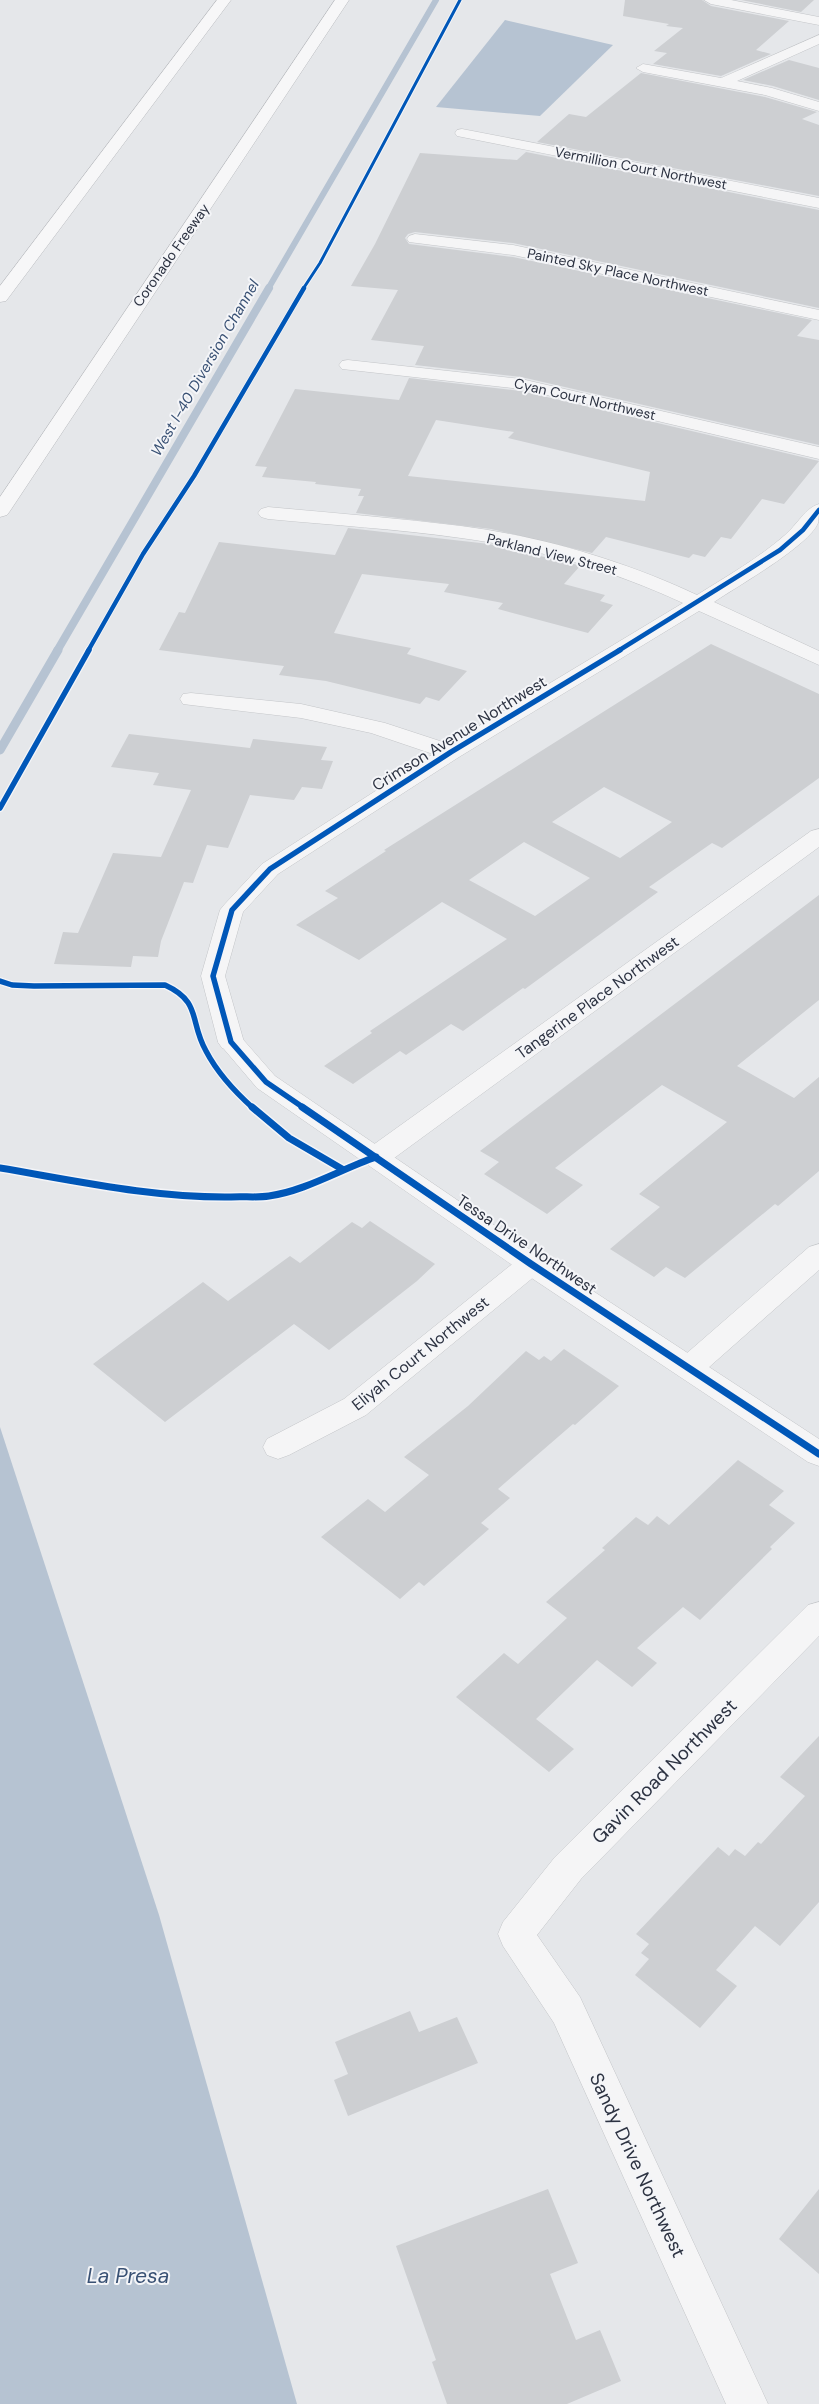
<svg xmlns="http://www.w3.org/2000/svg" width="819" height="2404" viewBox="0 0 819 2404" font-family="'DM Sans',sans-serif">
<rect width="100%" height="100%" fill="#e5e7ea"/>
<!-- water -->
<g fill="#b6c3d2">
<polygon points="505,20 613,45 540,116 436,107"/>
<polygon points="0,1427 159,1915 297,2404 0,2404"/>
</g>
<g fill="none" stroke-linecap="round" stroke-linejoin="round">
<!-- stream-far2 -->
<polyline stroke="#b6c3d2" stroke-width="6" points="268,289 436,0"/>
<!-- stream-far1 -->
<polyline stroke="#b6c3d2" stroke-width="8" points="57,651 269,288"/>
<!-- stream -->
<polyline stroke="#b6c3d2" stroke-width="9" points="0,750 58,650"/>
</g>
<!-- building -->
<g fill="#cdcfd2" fill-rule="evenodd">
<polygon points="625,0 702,0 711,6 789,21 756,50 771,54 721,76 653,64 667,53 654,51 683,28 666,26 669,24 623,16"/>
<polygon points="741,0 814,0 801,12"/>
<polygon points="789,60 819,68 819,100 773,86 743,80"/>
<polygon points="641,73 765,97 817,112 802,119 819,125 819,196 537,142 569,114 586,117"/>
<polygon points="526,152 819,210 819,308 513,243 415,232 408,234 405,238 409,244 513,257 812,320 797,336 819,340 819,445 521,377 415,365 424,346 371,340 398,290 351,286 375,244 420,153 517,160"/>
<path d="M409 378 521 391 819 461 784 504 762 499 731 539 721 537 705 557 693 554 689 558 606 537 592 553 491 529 356 513 364 496H358L361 489 315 484 316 482 262 477 267 467 255 466 295 389 399 400ZM436 420 514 432 508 438 650 472 645 501 408 476Z"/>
<polygon points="348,528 489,544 574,564 580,566 564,584 605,595 600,601 613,605 588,633 498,609 503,603 444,592 449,584 362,574 334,633 411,648 407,654 467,671 439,701 426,697 420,704 326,681 279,675 284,666 159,650 179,612 185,613 219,542 335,555"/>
<path d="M711 644 819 694V778L722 848 712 843 649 887 658 892 525 989 523 988 463 1031 451 1024 406 1055 400 1051 353 1084 324 1066 372 1033 370 1031 507 939 442 902 359 960 296 925 338 898 325 891 386 851 384 850ZM604 787 672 822 620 858 552 822ZM524 842 590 878 535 916 469 880Z"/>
<polygon points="129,734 250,748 253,739 327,747 321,760 333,761 322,789 302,787 294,800 250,795 228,848 207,845 193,883 184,882 161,941 158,957 133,956 131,967 54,964 63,932 78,933 113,853 161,857 191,790 153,785 159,773 111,767"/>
<polygon points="819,895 819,1000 737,1066 794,1098 819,1077 819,1171 778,1206 775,1204 685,1278 666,1267 654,1277 610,1249 660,1207 639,1194 727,1122 662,1085 555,1168 583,1185 547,1214 484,1174 499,1162 480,1151"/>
<polygon points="370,1221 435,1264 417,1281 329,1350 294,1324 165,1422 93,1364 203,1282 228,1301 290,1256 300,1263 352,1222 362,1228"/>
<polygon points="564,1349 619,1386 575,1425 573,1424 498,1489 510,1498 481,1523 489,1529 424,1586 419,1582 400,1599 321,1537 368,1499 385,1512 429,1475 404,1457 468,1406 526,1351 539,1360 544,1356 551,1361"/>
<polygon points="738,1460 784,1491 769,1505 795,1523 770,1547 772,1549 700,1620 683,1607 637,1648 657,1663 632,1687 597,1660 536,1719 574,1749 549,1772 456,1697 504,1653 518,1664 567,1618 546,1602 605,1550 602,1548 636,1517 648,1525 657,1516 669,1525"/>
<polygon points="819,1736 819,1902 780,1946 755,1926 716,1970 737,1986 700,2028 635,1975 649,1959 641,1953 649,1944 636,1934 718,1847 729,1856 735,1849 745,1856 758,1842 761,1844 805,1796 780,1777"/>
<polygon points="410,2011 419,2032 457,2017 478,2063 348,2116 334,2080 348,2074 335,2042"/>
<polygon points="548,2189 578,2263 550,2274 576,2340 600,2330 621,2381 567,2404 447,2404 432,2362 436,2360 396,2246"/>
<polygon points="819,2189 819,2274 779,2239"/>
</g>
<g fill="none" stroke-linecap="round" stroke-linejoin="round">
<defs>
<g id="minor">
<polygon points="704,0 731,0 819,17 819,25 711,4"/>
<polygon points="819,35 819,44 737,81 772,88 819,102 819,111 765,95 643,72 636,68 643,64 721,78"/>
<polygon points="462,129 819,198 819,208 457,136 455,133 457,130"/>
<polygon points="415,234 513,245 819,310 819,320 513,255 409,242 407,239 409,236"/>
<polygon points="348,360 521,379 819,447 819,459 521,389 342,369 339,365 342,361"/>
<path d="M819 504C819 510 819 519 818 523 809 546 736 587 714 602L819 651V665L699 611 459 757 278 874 243 912 225 976 244 1042 240 1048 231 1050 222 1048 218 1042 201 976 220 910 224 905 262 864 433 754 371 733 301 718 191 705 183 704 180 699 183 694 191 693 301 704 385 723 449 744 683 603C614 571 537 548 461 538 397 529 332 525 268 519L261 517 258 513 261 509 268 507C332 513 397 518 461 526 540 536 625 561 697 595 727 576 759 558 785 535 796 526 806 507 819 504Z"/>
<polygon points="819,829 819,847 386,1164 376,1166 366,1164 363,1157 366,1150 811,831"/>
<polygon points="819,1244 819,1270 699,1376 689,1379 679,1376 674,1368 679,1360 809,1247"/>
<polygon points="531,1254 541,1257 545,1264 541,1271 366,1415 289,1455 278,1459 267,1455 263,1447 267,1439 344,1399 521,1257"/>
<polygon points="819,1602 819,1636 581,1879 537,1935 580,1997 768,2404 726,2404 554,2023 503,1946 498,1934 503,1922 555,1857 808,1605"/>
</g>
<polygon id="tertiary" points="231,1034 240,1036 275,1076 541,1257 819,1439 819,1466 808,1462 521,1271 257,1088 218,1042 222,1036"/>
<g id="motorway">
<polygon points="217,0 231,0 6,301 0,302 0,286"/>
<polygon points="335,0 349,0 10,511 7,515 0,517 0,497"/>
</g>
</defs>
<!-- minor casing -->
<use href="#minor" stroke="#c3c5c8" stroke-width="1"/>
<!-- tertiary casing -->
<use href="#tertiary" stroke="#c3c5c8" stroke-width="1"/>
<!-- motorway casing -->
<use href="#motorway" stroke="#b8babe" stroke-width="1"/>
<!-- minor -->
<use href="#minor" fill="#f5f5f6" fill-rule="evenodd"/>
<!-- tertiary -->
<use href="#tertiary" fill="#f5f5f6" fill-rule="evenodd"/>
<!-- motorway -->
<use href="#motorway" fill="#f7f7f8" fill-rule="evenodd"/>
<defs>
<polyline id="cycleway-far3" points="303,289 320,263 460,0"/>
<g id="cycleway-far2">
<polyline points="88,651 143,554 194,476 304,288"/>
<polyline points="618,651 780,550 803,530 819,510"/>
</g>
<g id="cycleway-far1">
<polyline points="0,808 89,650"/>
<path d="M0 981 12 985 34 986 165 985C202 1002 189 1021 206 1051 218 1074 234 1091 253 1108"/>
<polyline points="304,1108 266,1082 231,1042 213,976 232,910 270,869 451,752 620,650"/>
</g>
<g id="cycleway">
<polyline points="252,1107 289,1138 342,1169"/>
<polyline points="302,1107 531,1264 819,1454"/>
<path d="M0 1168C77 1181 153 1198 231 1197 243 1196 256 1198 269 1196 305 1191 341 1169 376 1157"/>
</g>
</defs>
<!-- cycleway-far3 casing -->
<use href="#cycleway-far3" stroke="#f4f5f8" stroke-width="5"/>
<!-- cycleway-far2 casing -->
<use href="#cycleway-far2" stroke="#f4f5f8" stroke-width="6"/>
<!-- cycleway-far1 casing -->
<use href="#cycleway-far1" stroke="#f4f5f8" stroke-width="8"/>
<!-- cycleway casing -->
<use href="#cycleway" stroke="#f4f5f8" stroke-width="10"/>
<!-- cycleway-far3 -->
<use href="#cycleway-far3" stroke="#0057b8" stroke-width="3"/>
<!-- cycleway-far2 -->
<use href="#cycleway-far2" stroke="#0057b8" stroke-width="4.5"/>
<!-- cycleway-far1 -->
<use href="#cycleway-far1" stroke="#0057b8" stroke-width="5.5"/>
<!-- cycleway -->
<use href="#cycleway" stroke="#0057b8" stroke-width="7"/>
</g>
<g text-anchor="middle" stroke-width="4" stroke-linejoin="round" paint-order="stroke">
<!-- far-street labels -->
<g font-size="14" fill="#2d3342" stroke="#f4f5f8">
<text transform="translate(641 168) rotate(11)" y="5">Vermillion Court Northwest</text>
<text transform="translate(171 255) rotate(-55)" y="5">Coronado Freeway</text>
<text transform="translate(618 272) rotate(12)" y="5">Painted Sky Place Northwest</text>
<text transform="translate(585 399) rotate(13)" y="5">Cyan Court Northwest</text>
<text transform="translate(552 554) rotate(14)" y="5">Parkland View Street</text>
</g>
<!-- far-water labels -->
<g font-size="15" font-style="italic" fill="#395174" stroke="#f4f5f8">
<text transform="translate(205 368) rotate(-60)" y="5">West I-40 Diversion Channel</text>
</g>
<!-- street labels -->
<g font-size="16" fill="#2d3342" stroke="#f4f5f8">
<text transform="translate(459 733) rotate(-32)" y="6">Crimson Avenue Northwest</text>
<text transform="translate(597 997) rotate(-36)" y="6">Tangerine Place Northwest</text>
<text transform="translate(527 1244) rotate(34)" y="6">Tessa Drive Northwest</text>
<text transform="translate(420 1353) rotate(-39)" y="6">Eliyah Court Northwest</text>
</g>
<!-- near-street labels -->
<g font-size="19" fill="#2d3342" stroke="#f4f5f8">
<text transform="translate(664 1771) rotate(-45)" y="7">Gavin Road Northwest</text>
<text transform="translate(638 2165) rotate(65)" y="7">Sandy Drive Northwest</text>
</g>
<!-- near-water labels -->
<g font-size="21" font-style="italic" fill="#395174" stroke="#f4f5f8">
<text x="128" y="2283">La Presa</text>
</g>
</g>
</svg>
